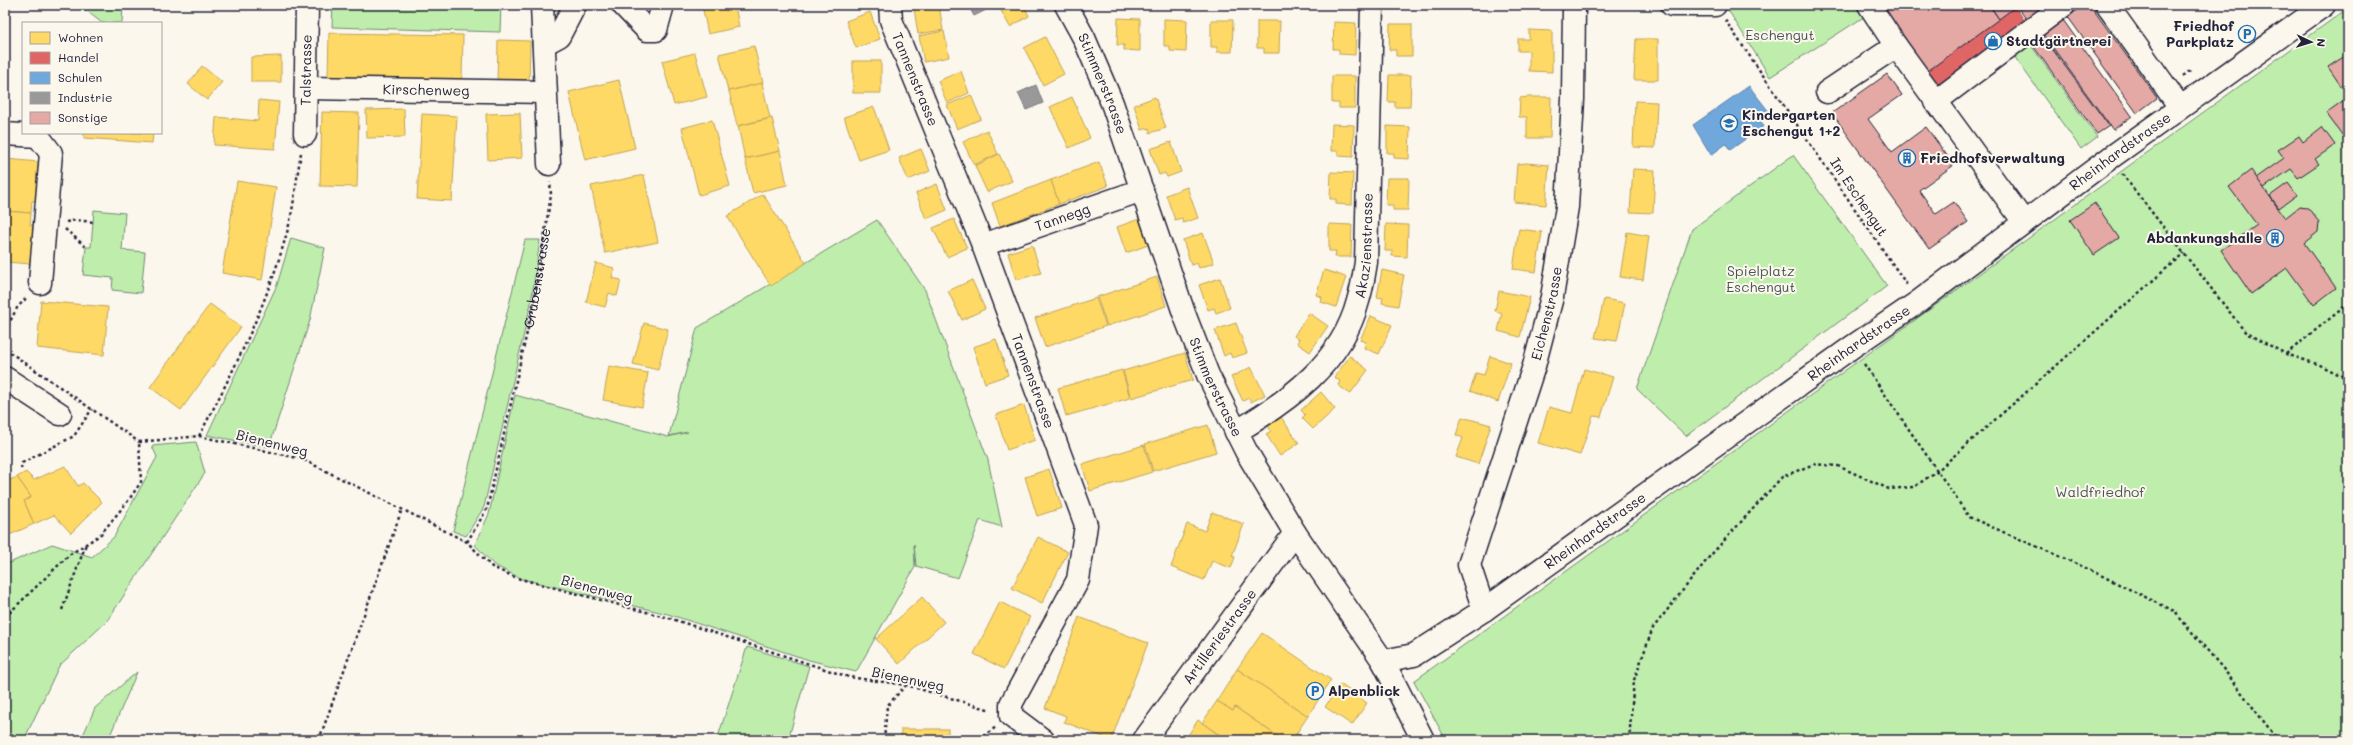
<svg xmlns="http://www.w3.org/2000/svg" width="2353" height="745" viewBox="0 0 2353 745" font-family="Mali,sans-serif">
<rect width="100%" height="100%" fill="#fbf7ec"/>
<filter id="ink" filterUnits="userSpaceOnUse"><feTurbulence type="fractalNoise" baseFrequency=".025" numOctaves="2"/><feDisplacementMap in="SourceGraphic" scale="8" xChannelSelector="R" yChannelSelector="G"/><feConvolveMatrix kernelMatrix="1 2 1 2 8 2 1 2 1" color-interpolation-filters="sRGB"/></filter>
<g filter="url(#ink)">
<!-- green -->
<g fill="#bfeeac" stroke="#708874">
<polygon points="79,5 123,5 122,23 102,23"/>
<polygon points="333,5 501,5 500,32 332,27"/>
<polygon points="1725,5 1861,5 1867,15 1770,77"/>
<polygon points="2092,5 2101,5 2163,93 2158,97"/>
<polygon points="2348,8 2348,740 1446,740 1414,681"/>
<polygon points="2030,44 2097,137 2081,149 2014,56"/>
<polygon points="1793,155 1887,286 1686,436 1637,389 1692,229"/>
<polygon points="94,210 125,213 122,250 145,252 141,293 112,290 113,278 83,275 86,247 91,247"/>
<polygon points="877,220 925,290 988,460 1002,527 980,520 958,578 916,566 914,544 915,567 856,672 809,660 668,614 522,579 494,565 475,545 489,514 515,395 668,437 688,432 669,436 697,328"/>
<polygon points="291,238 325,248 310,320 269,447 207,435 277,285"/>
<polygon points="525,240 540,240 531,303 484,507 466,536 453,531"/>
<polygon points="196,442 205,473 107,621 59,666 24,740 5,740 5,565 52,544 92,557 114,537 157,457 152,446"/>
<polygon points="747,647 809,666 788,740 717,740"/>
<polygon points="137,672 108,740 81,740 95,708"/>
</g>
<!-- homes -->
<g fill="#ffd966" stroke="#bda259">
<polygon points="702,5 735,5 739,27 708,34"/>
<polygon points="939,5 943,30 918,34 914,9"/>
<polygon points="998,5 1024,5 1029,16 1010,27"/>
<polygon points="870,12 880,39 856,48 846,21"/>
<polygon points="1118,18 1140,19 1140,51 1124,50 1124,45 1117,45"/>
<polygon points="1164,19 1187,20 1186,52 1170,51 1170,46 1164,46"/>
<polygon points="1211,20 1233,20 1232,52 1217,52 1217,47 1211,47"/>
<polygon points="1257,21 1280,21 1279,53 1264,53 1264,48 1257,48"/>
<polygon points="1334,22 1356,23 1355,55 1339,54 1339,49 1333,49"/>
<polygon points="1390,24 1412,24 1412,56 1396,56 1396,50 1389,50"/>
<polygon points="1529,30 1552,31 1552,72 1529,71 1529,51 1518,51 1518,39 1529,39"/>
<polygon points="944,31 949,57 924,62 919,36"/>
<polygon points="329,33 463,35 462,79 328,77"/>
<polygon points="1045,37 1064,74 1043,85 1024,48"/>
<polygon points="1636,39 1658,39 1658,80 1634,80"/>
<polygon points="498,40 530,41 529,85 497,84"/>
<polygon points="754,46 763,83 728,91 719,54"/>
<polygon points="695,53 707,97 674,105 662,61"/>
<polygon points="281,56 281,82 251,82 251,57"/>
<rect x="853" y="61" width="28" height="32"/>
<polygon points="202,66 222,82 207,100 188,84"/>
<polygon points="961,71 969,93 947,103 938,81"/>
<polygon points="1389,75 1411,75 1410,107 1395,107 1395,102 1388,102"/>
<polygon points="1332,76 1355,76 1355,108 1339,108 1339,103 1332,103"/>
<polygon points="619,80 635,148 585,160 569,92"/>
<polygon points="762,83 770,118 737,126 729,91"/>
<polygon points="971,95 981,119 957,129 947,105"/>
<polygon points="1072,97 1090,138 1069,148 1050,107"/>
<polygon points="1155,97 1166,128 1150,133 1149,128 1142,130 1134,105"/>
<polygon points="1528,97 1551,97 1550,138 1527,138 1527,117 1519,117 1520,98"/>
<polygon points="259,100 279,102 275,149 214,145 216,117 258,121"/>
<polygon points="1635,101 1657,102 1655,148 1633,147"/>
<polygon points="874,107 889,150 859,160 844,117"/>
<polygon points="404,109 405,137 367,138 366,110"/>
<polygon points="322,112 359,113 357,187 320,186"/>
<polygon points="520,113 522,158 488,160 486,114"/>
<polygon points="422,114 457,116 452,201 417,199"/>
<polygon points="772,118 780,151 745,159 738,126"/>
<polygon points="712,120 730,186 699,195 682,128"/>
<polygon points="1332,124 1354,125 1353,157 1338,156 1338,151 1331,151"/>
<polygon points="1387,126 1410,127 1409,159 1394,158 1394,153 1387,153"/>
<polygon points="987,130 998,154 974,165 963,142"/>
<polygon points="84,133 153,133 152,143 84,138"/>
<polygon points="1171,142 1181,172 1167,177 1165,173 1159,175 1150,149"/>
<polygon points="921,149 930,171 908,180 899,158"/>
<polygon points="780,151 787,185 753,193 745,159"/>
<polygon points="999,154 1012,181 987,192 975,166"/>
<polygon points="6,159 39,162 36,201 32,201 31,213 5,211"/>
<polygon points="1099,162 1108,186 1059,204 1051,180"/>
<polygon points="1526,163 1549,165 1546,205 1514,202 1517,164"/>
<polygon points="1633,169 1655,170 1653,213 1630,212"/>
<polygon points="1331,172 1353,173 1352,205 1336,204 1336,199 1330,199"/>
<polygon points="644,175 658,242 605,253 591,186"/>
<polygon points="1387,178 1409,178 1408,210 1393,210 1393,205 1386,205"/>
<polygon points="1051,180 1059,204 1000,226 992,203"/>
<polygon points="237,181 276,187 262,280 222,273"/>
<polygon points="937,184 947,210 926,219 916,193"/>
<polygon points="1187,187 1198,218 1183,223 1182,218 1175,220 1166,195"/>
<polygon points="763,194 806,263 771,286 727,216"/>
<polygon points="5,211 31,213 30,225 34,225 31,264 5,262"/>
<polygon points="954,219 967,248 947,257 933,228"/>
<polygon points="1139,219 1148,245 1126,253 1117,227"/>
<polygon points="1329,224 1352,225 1351,257 1335,257 1336,251 1329,251"/>
<polygon points="1386,224 1408,225 1407,257 1392,256 1392,251 1385,251"/>
<polygon points="1519,229 1542,232 1536,272 1513,269"/>
<polygon points="1627,232 1649,236 1643,280 1620,277"/>
<polygon points="1203,233 1214,263 1199,268 1197,263 1191,265 1183,240"/>
<polygon points="1032,245 1041,273 1016,280 1008,253"/>
<polygon points="596,263 614,268 612,278 621,280 617,296 609,293 605,307 586,302"/>
<polygon points="1324,270 1346,277 1336,307 1321,302 1322,297 1316,295"/>
<polygon points="1382,270 1404,275 1398,306 1382,303 1383,298 1377,297"/>
<polygon points="1157,277 1166,306 1107,326 1097,297"/>
<polygon points="1220,278 1230,308 1216,313 1214,308 1208,310 1199,285"/>
<polygon points="972,280 985,309 962,320 948,291"/>
<polygon points="1499,291 1530,297 1520,337 1498,331 1502,313 1495,311"/>
<polygon points="1096,298 1106,326 1045,347 1035,318"/>
<polygon points="1604,299 1625,303 1617,341 1595,338"/>
<polygon points="41,301 108,307 104,355 37,348"/>
<polygon points="210,304 241,327 181,410 150,387"/>
<polygon points="1309,313 1328,326 1310,352 1297,343 1299,339 1294,336"/>
<polygon points="1371,316 1392,325 1379,354 1364,348 1366,342 1360,340"/>
<polygon points="644,323 668,329 658,370 633,364"/>
<polygon points="1236,323 1247,353 1232,358 1230,353 1224,356 1215,330"/>
<polygon points="996,339 1008,375 985,383 973,347"/>
<polygon points="1185,353 1193,380 1131,398 1123,371"/>
<polygon points="1350,356 1368,370 1350,394 1338,385 1340,381 1334,377"/>
<polygon points="1490,356 1511,363 1498,402 1470,391 1476,373 1484,375"/>
<polygon points="609,366 648,373 642,407 603,400"/>
<polygon points="1251,367 1265,395 1251,402 1249,398 1243,401 1231,377"/>
<polygon points="1584,369 1613,377 1601,417 1593,416 1580,455 1538,443 1549,407 1572,413"/>
<polygon points="1122,370 1130,398 1066,416 1058,388"/>
<polygon points="1321,392 1335,409 1313,429 1302,418 1305,415 1301,410"/>
<polygon points="1024,405 1035,440 1007,450 996,415"/>
<polygon points="1281,417 1299,443 1280,456 1266,434 1271,431 1268,426"/>
<polygon points="1462,417 1491,425 1478,464 1456,457 1463,438 1456,435"/>
<polygon points="1208,425 1216,452 1153,471 1145,444"/>
<polygon points="1144,445 1152,472 1090,491 1082,464"/>
<polygon points="65,466 78,486 83,483 102,502 71,533 54,515 34,524 24,501 31,497 17,477 26,472 34,480"/>
<polygon points="1049,469 1062,508 1037,516 1025,477"/>
<polygon points="17,477 31,497 24,501 34,524 5,537 5,482"/>
<polygon points="1212,512 1244,524 1232,556 1235,557 1231,568 1212,561 1204,580 1171,567 1187,524 1205,531"/>
<polygon points="1038,537 1068,552 1042,603 1012,588"/>
<polygon points="922,597 944,622 899,664 876,639"/>
<polygon points="1000,602 1030,617 1004,669 974,654"/>
<polygon points="1079,617 1148,643 1111,740 1064,722 1066,716 1045,708"/>
<polygon points="1262,633 1331,680 1308,716 1237,669"/>
<polygon points="1237,669 1308,716 1292,740 1283,740 1235,707 1233,711 1217,701"/>
<polygon points="1340,684 1367,703 1352,725 1325,707"/>
<polygon points="1217,701 1233,711 1235,707 1277,736 1274,740 1227,740 1202,723"/>
<polygon points="1198,720 1222,737 1220,740 1185,740"/>
<rect x="901" y="729" width="47" height="11"/>
<polygon points="1297,733 1306,740 1292,740"/>
</g>
<!-- shops -->
<polygon fill="#e06666" stroke="#a75259" points="2015,7 2025,21 1934,88 1924,74"/>
<!-- schools -->
<polygon fill="#6fa8dc" stroke="#5880ac" points="1749,86 1770,113 1760,120 1764,126 1730,150 1726,144 1711,155 1693,125"/>
<!-- industry -->
<g fill="#999" stroke="#75757d">
<polygon points="968,5 988,5 990,8 974,16"/>
<polygon points="1036,85 1043,103 1026,110 1018,93"/>
</g>
<!-- building -->
<g fill="#e4a9a4" stroke="#22223b">
<polygon points="1876,5 1989,5 1999,19 1925,73"/>
<polygon points="1994,5 2014,5 2015,7 1999,19 1991,7"/>
<polygon points="2016,5 2047,5 2027,20"/>
<polygon points="2084,5 2090,5 2157,98 2137,113 2068,17"/>
<polygon points="2063,20 2132,116 2113,130 2043,34"/>
<polygon points="2042,35 2109,126 2097,134 2031,43"/>
<polygon points="2348,54 2348,81 2341,86 2328,67"/>
<polygon points="1887,74 1902,95 1868,119 1892,152 1926,127 1954,165 1919,190 1936,214 1954,202 1968,222 1929,249 1832,113"/>
<polygon points="2348,97 2348,143 2326,113"/>
<polygon points="2322,127 2335,145 2315,159 2319,164 2298,178 2291,169 2264,188 2256,178 2284,158 2278,150 2299,136 2303,142"/>
<polygon points="2251,170 2285,218 2299,207 2308,208 2319,222 2318,232 2304,243 2336,288 2314,305 2287,268 2251,294 2221,250 2257,225 2229,187"/>
<polygon points="2288,183 2297,195 2279,208 2270,196"/>
<polygon points="2095,203 2119,238 2094,255 2070,220"/>
</g>
<g fill="none" stroke-linecap="round" stroke-linejoin="round">
<defs>
<g id="minor">
<polyline points="542,5 549,164"/>
<polyline points="623,5 647,30 656,30 663,5"/>
<path id="s2" d="M890 5 891 20 983 245 1086 525 1078 580 1011 704V716L1043 740"/>
<path id="s3" d="M1066 5 1084 38 1112 103 1185 316 1208 375 1246 451 1295 533 1383 661 1423 740"/>
<polyline points="1672,5 1715,5"/>
<polyline points="1869,5 1896,46"/>
<polyline points="2107,5 2180,107"/>
<polyline points="544,44 559,36 575,5"/>
<path id="s4" d="M306 88 545 92"/>
<polyline points="1827,92 1896,46 2024,222"/>
<polyline points="1935,102 2064,5"/>
<polyline points="5,134 38,136 51,153 40,283"/>
<path id="s5" d="M305 134 307 5"/>
<path id="s6" d="M983 245 1142 190"/>
<polyline points="5,378 60,414"/>
<path id="s7" d="M1236 432C1288 401 1342 363 1358 301 1362 289 1364 275 1366 262L1372 5"/>
<path id="s8" d="M1484 610 1469 565 1534 366 1552 297 1567 207 1573 99 1574 5"/>
<path id="s9" d="M1383 661 1414 655 1484 610 1852 347 1918 302 2110 158 2324 5"/>
<path id="s10" d="M1144 740 1295 533"/>
</g>
</defs>
<!-- minor casing -->
<use href="#minor" stroke="#22223b" stroke-width="25"/>
<!-- path -->
<g stroke="#22223b" stroke-width="2.5" stroke-dasharray="3 3" stroke-linecap="butt">
<polyline points="1725,20 1907,285"/>
<polyline points="2183,76 2192,69"/>
<polyline points="2122,174 2246,333 2286,354 2320,365 2348,379"/>
<polyline points="66,222 76,220 93,222"/>
<polyline points="65,229 86,247"/>
<polyline points="5,331 17,308 27,297"/>
<polyline points="5,349 139,442"/>
<polyline points="2286,354 2348,304"/>
<polyline points="1864,364 1969,517 2088,569 2174,611 2225,671 2278,740"/>
<path d="M199 436C233 372 266 307 286 236 294 210 296 180 301 153"/>
<polyline points="139,442 199,436 302,459 467,542 492,567 517,578 669,618 849,677 906,685 991,710"/>
<polyline points="21,469 22,463 74,436 92,409"/>
<path id="s1" d="M467 542 487 509 533 306 551 195 550 182"/>
<polyline points="62,610 86,544"/>
<polyline points="5,617 69,555 100,535 128,501 141,482 139,442"/>
<polyline points="319,740 402,509"/>
<polyline points="884,740 887,706 906,685"/>
<polyline points="978,740 996,727"/>
<polyline points="1629,740 1634,680 1653,628 1710,556 1782,477 1814,464 1838,466 1889,489 1914,487 1937,471 2184,253"/>
</g>
<!-- minor -->
<use href="#minor" stroke="#fbf7ec" stroke-width="22"/>
</g>
</g>
<!-- icons -->
<defs>
<symbol id="parking-ring" viewBox="-11 -11 22 22"><circle r="9.5" fill="#fbf7ec" stroke="#1f6fb2" stroke-width="1.5"/><path d="M-3.5-5.5H1a3.5 3.5 0 0 1 0 7H-1V5.5H-3.5ZM-1-3.4V-.6H.8a1.4 1.4 0 0 0 0-2.8Z" fill="#1f6fb2"/></symbol>
<symbol id="shop-ring" viewBox="-11 -11 22 22"><circle r="9.5" fill="#fbf7ec" stroke="#1f6fb2" stroke-width="1.5"/><path d="M-5-2.5h2.3a2.7 3.5 0 0 1 5.4 0H5L5.5 6h-11ZM-1.5-2.5h3a1.5 2.3 0 0 0-3 0Z" fill="#1f6fb2"/></symbol>
<symbol id="school-ring" viewBox="-11 -11 22 22"><circle r="9.5" fill="#fbf7ec" stroke="#1f6fb2" stroke-width="1.5"/><path d="M0-5L7-2L0 1L-7-2ZM-4 1L0 2.5L4 1V4Q0 6-4 4Z" fill="#1f6fb2"/></symbol>
<symbol id="building-ring" viewBox="-11 -11 22 22"><circle r="9.5" fill="#fbf7ec" stroke="#1f6fb2" stroke-width="1.5"/><path d="M-4-6H4V6H1V3H-1V6H-4ZM-2.5-4.3h1.7v1.8h-1.7ZM.8-4.3h1.7v1.8H.8ZM-2.5-1h1.7V.8h-1.7ZM.8-1h1.7V.8H.8Z" fill="#1f6fb2"/></symbol>
</defs>
<g fill-rule="evenodd">
<use href="#parking-ring" x="2237" y="24" width="20" height="20"/>
<use href="#shop-ring" x="1983" y="31" width="20" height="20"/>
<use href="#school-ring" x="1719" y="113" width="20" height="20"/>
<use href="#building-ring" x="1897" y="148" width="20" height="20"/>
<use href="#building-ring" x="2265" y="228" width="20" height="20"/>
<use href="#parking-ring" x="1305" y="681" width="20" height="20"/>
</g>
<g text-anchor="middle" stroke-width="4" stroke-linejoin="round" paint-order="stroke">
<!-- poi labels -->
<g font-size="14" font-weight="bold" fill="#22223b" stroke="#fbf7ec" text-anchor="start">
<text x="2234" y="31" text-anchor="end">Friedhof<tspan x="2234" dy="16">Parkplatz</tspan></text>
<text x="2006" y="46">Stadtgärtnerei</text>
<text x="1742" y="120">Kindergarten<tspan x="1742" dy="16">Eschengut 1+2</tspan></text>
<text x="1920" y="163">Friedhofsverwaltung</text>
<text x="2262" y="243" text-anchor="end">Abdankungshalle</text>
<text x="1328" y="696">Alpenblick</text>
</g>
<!-- park labels -->
<g font-size="14" fill="#495557" stroke="#fbf7ec">
<text x="1780" y="40">Eschengut</text>
<text x="1761" y="276">Spielplatz<tspan x="1761" dy="16">Eschengut</tspan></text>
<text x="2100" y="497">Waldfriedhof</text>
</g>
<!-- street labels -->
<g font-size="14" fill="#22223b" stroke="#fbf7ec">
<text dy="5" stroke="none"><textPath href="#s5" startOffset="64">Talstrasse</textPath></text>
<text dy="5" stroke="none"><textPath href="#s2" startOffset="79">Tannenstrasse</textPath></text>
<text dy="5" stroke="none"><textPath href="#s3" startOffset="87">Stimmerstrasse</textPath></text>
<text dy="5" stroke="none"><textPath href="#s4" startOffset="120">Kirschenweg</textPath></text>
<text dy="5" stroke="none"><textPath href="#s9" startOffset="899">Rheinhardstrasse</textPath></text>
<text transform="translate(1859 197) rotate(56)" y="5">Im Eschengut</text>
<text dy="5" stroke="none"><textPath href="#s6" startOffset="84">Tannegg</textPath></text>
<text dy="5" stroke="none"><textPath href="#s7" startOffset="240">Akazienstrasse</textPath></text>
<text dy="5" stroke="none"><textPath href="#s1" startOffset="275">Grubenstrasse</textPath></text>
<text dy="5" stroke="none"><textPath href="#s8" startOffset="311">Eichenstrasse</textPath></text>
<text dy="5" stroke="none"><textPath href="#s9" startOffset="575">Rheinhardstrasse</textPath></text>
<text dy="5" stroke="none"><textPath href="#s2" startOffset="403">Tannenstrasse</textPath></text>
<text dy="5" stroke="none"><textPath href="#s3" startOffset="411">Stimmerstrasse</textPath></text>
<text transform="translate(272 443) rotate(14)" y="5">Bienenweg</text>
<text dy="5" stroke="none"><textPath href="#s9" startOffset="251">Rheinhardstrasse</textPath></text>
<text transform="translate(597 589) rotate(15)" y="5">Bienenweg</text>
<text dy="5" stroke="none"><textPath href="#s10" startOffset="128">Artilleriestrasse</textPath></text>
<text transform="translate(908 679) rotate(12)" y="5">Bienenweg</text>
</g>
</g>
<!-- margin -->
<rect width="2353" height="745" fill="none" stroke="#fbf7ec" stroke-width="20"/>
<rect x="10" y="10" width="2333" height="725" fill="none" stroke="#22223b" stroke-width="1.5" filter="url(#ink)"/>
<!-- legend -->
<rect x="22" y="22" width="140" height="112" fill="#fbf7ec" stroke="#a4a2a5"/>
<rect x="30" y="32" width="20" height="12" fill="#ffd966" stroke="#a4a2a5"/>
<text x="58" y="42" font-size="12" fill="#22223b">Wohnen</text>
<rect x="30" y="52" width="20" height="12" fill="#e06666" stroke="#a4a2a5"/>
<text x="58" y="62" font-size="12" fill="#22223b">Handel</text>
<rect x="30" y="72" width="20" height="12" fill="#6fa8dc" stroke="#a4a2a5"/>
<text x="58" y="82" font-size="12" fill="#22223b">Schulen</text>
<rect x="30" y="92" width="20" height="12" fill="#999999" stroke="#a4a2a5"/>
<text x="58" y="102" font-size="12" fill="#22223b">Industrie</text>
<rect x="30" y="112" width="20" height="12" fill="#e4a9a4" stroke="#a4a2a5"/>
<text x="58" y="122" font-size="12" fill="#22223b">Sonstige</text>
<!-- north arrow -->
<g transform="translate(2311 42) rotate(94)" stroke="#fbf7ec" stroke-width="3" paint-order="stroke">
<path d="M0-3L7 15L0 10L-7 15Z" fill="#22223b"/>
<text y="-6" font-size="11" font-weight="bold" text-anchor="middle" fill="#22223b">N</text>
</g>
</svg>
